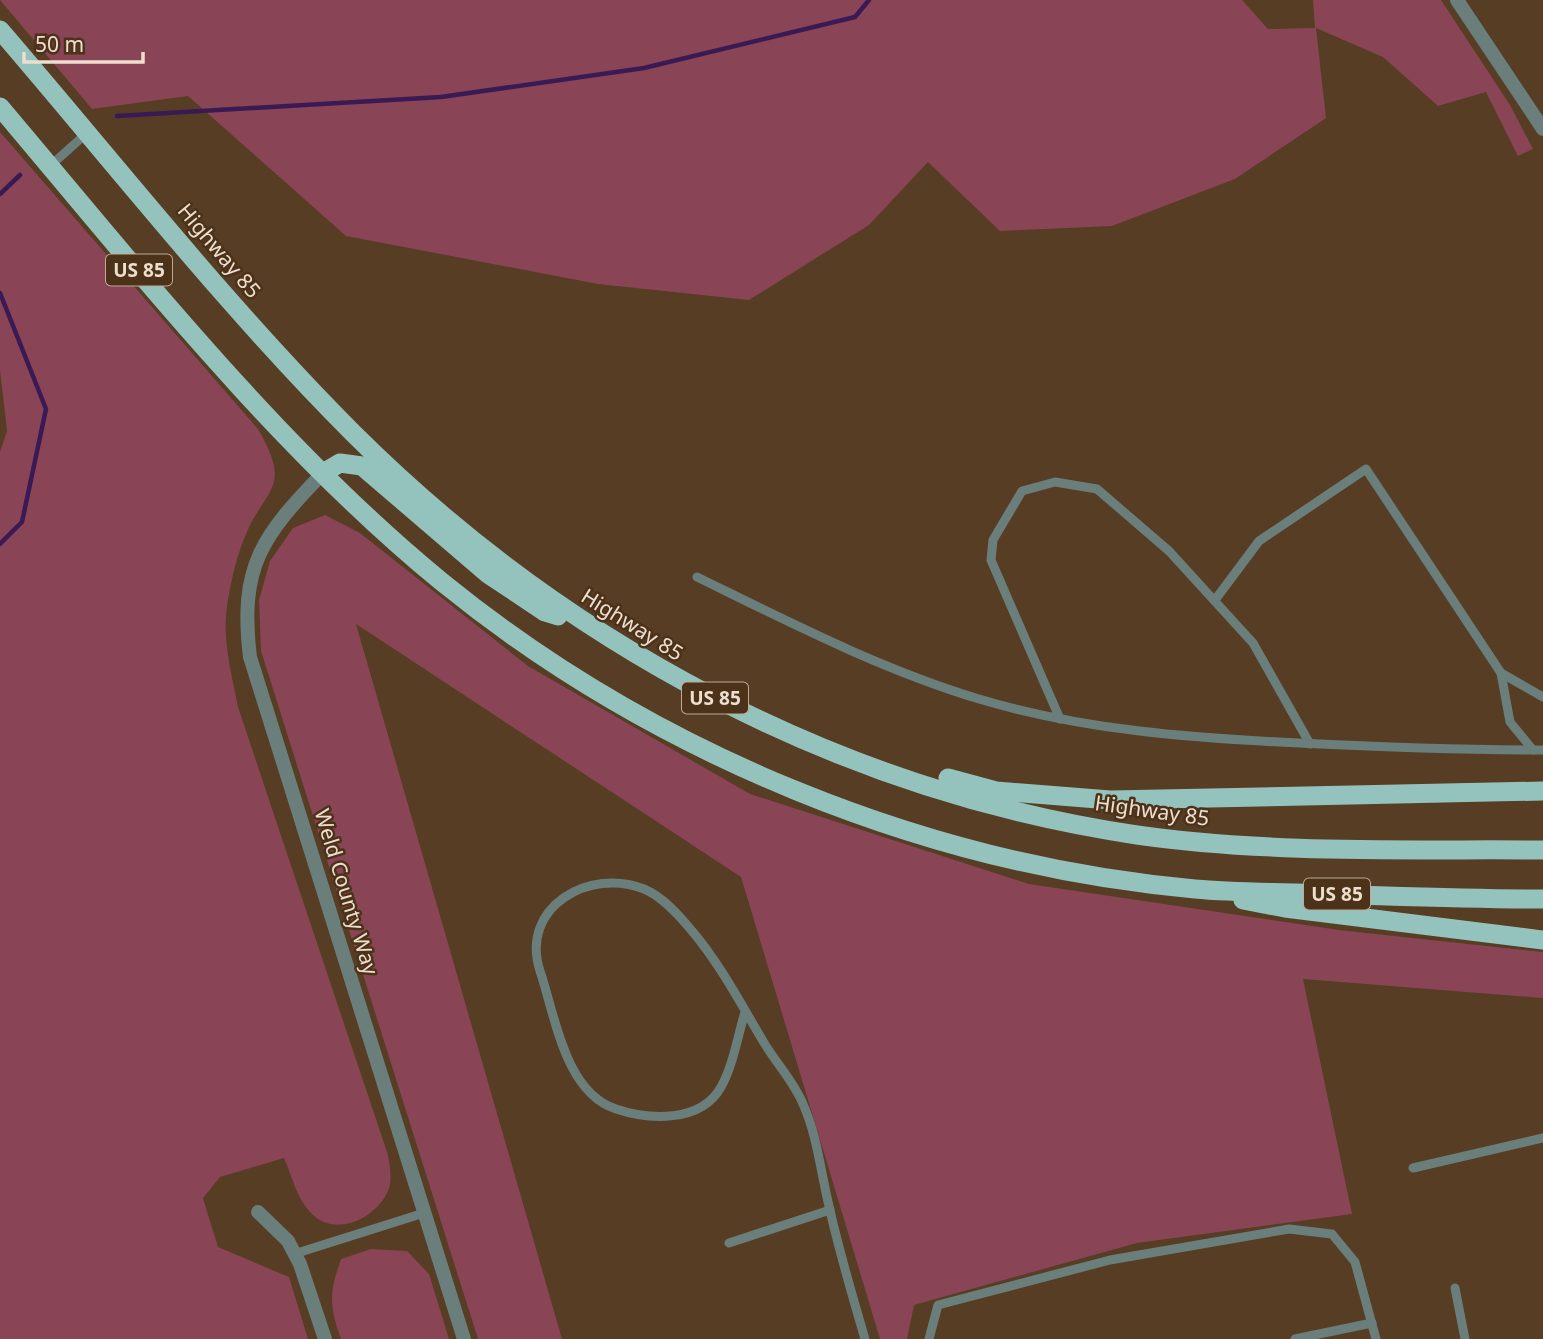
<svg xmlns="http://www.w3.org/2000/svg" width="1543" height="1339" viewBox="0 0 1543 1339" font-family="'Noto Sans',sans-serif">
<rect width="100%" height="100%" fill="#563d23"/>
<!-- green -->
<g fill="#894455">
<polygon points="0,0 1242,0 1268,29 1315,28 1313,0 1441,0 1510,105 1533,149 1518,156 1486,92 1438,106 1383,57 1316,28 1326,118 1235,179 1112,226 1000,231 928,162 869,225 749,300 598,284 346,236 188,96 92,109"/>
<path d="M0 132 258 429C294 491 264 487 244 539 236 559 230 585 227 607 222 640 232 675 238 707L388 1155C390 1167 393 1182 387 1193 374 1220 333 1238 310 1212 296 1197 292 1176 284 1158L220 1177 203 1198 218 1247 289 1277 308 1339H0V452L7 431 0 370Z"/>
<polygon points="325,515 360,533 528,666 750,794 1029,884 1339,930 1543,952 1543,998 1303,979 1352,1214 1137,1243 914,1305 907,1339 880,1339 741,877 356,624 562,1339 478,1339 261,651 259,600 270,561 293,528"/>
<path d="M371 1249 407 1251 429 1274 449 1339H341C329 1306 329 1292 341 1259Z"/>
</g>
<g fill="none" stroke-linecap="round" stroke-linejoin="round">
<!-- stream -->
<g stroke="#391a55" stroke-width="4.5">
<polyline points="117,116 441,97 644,68 855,17 869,0"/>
<polyline points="0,194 20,175"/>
<polyline points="0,293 46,409 22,522 0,544"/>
</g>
<!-- service -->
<g stroke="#6a7e7b" stroke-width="9">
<polyline points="50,166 88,132"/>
<path d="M697 577C789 622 880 669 979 699 1083 730 1191 738 1299 743 1380 747 1461 750 1543 750"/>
<polyline points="1215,600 1259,541 1366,469 1501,673 1543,697"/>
<polyline points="1501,673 1510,722 1533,750"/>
<polyline points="1060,719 991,560 993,540 1022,491 1055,482 1097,489 1169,551 1253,643 1310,744"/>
<path d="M745 1012C738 1035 733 1066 721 1087 701 1123 649 1120 616 1109 565 1093 555 1015 540 971 519 907 590 867 644 889 663 897 679 915 692 931 721 965 743 1008 766 1046 778 1065 795 1084 803 1104 817 1135 821 1173 829 1206 839 1251 852 1295 865 1339"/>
<polyline points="1413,1168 1543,1138"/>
<polyline points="729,1243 830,1210"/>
<polyline points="294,1254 424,1213"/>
<polyline points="1455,1288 1465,1339"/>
<polyline points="929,1339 938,1305 1110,1260 1289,1229 1332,1234 1355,1262 1376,1339"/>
<polyline points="1295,1339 1372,1323"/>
</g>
<!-- minor -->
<polyline stroke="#6a7e7b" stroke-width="14" points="258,1212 288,1241 300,1264 325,1339"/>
<!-- tertiary -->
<g stroke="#6a7e7b" stroke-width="14">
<polyline points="1457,0 1543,129"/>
<path d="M323 473C262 536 239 566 250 657L464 1339"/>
</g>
<!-- trunk -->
<g stroke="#94c2bc" stroke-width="19">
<path d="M0 30C116 165 227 307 353 433 565 644 839 791 1137 835 1271 854 1408 849 1543 850"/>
<path d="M0 107C136 268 279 449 442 582 652 753 925 865 1195 889 1237 893 1281 892 1323 894 1397 896 1470 899 1543 899"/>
<polyline points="323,473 340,463 362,466 488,574 545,612 558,616"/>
<polyline points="948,778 996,791 1110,800 1543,791"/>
<polyline points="1243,900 1285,908 1543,940"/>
</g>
</g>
<g text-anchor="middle" stroke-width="5" stroke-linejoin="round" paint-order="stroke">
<!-- shield labels -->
<g fill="#4b3219" stroke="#bdaa98" stroke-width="2">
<rect x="106" y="254.5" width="66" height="31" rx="5"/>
<rect x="682" y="682.5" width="66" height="31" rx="5"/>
<rect x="1304" y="878.5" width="66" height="31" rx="5"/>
</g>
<g font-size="19" font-weight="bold" fill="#eedecf">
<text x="139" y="277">US 85</text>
<text x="715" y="705">US 85</text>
<text x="1337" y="901">US 85</text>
</g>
<!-- street labels -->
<g font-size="21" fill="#eedecf" stroke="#4b3219">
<text transform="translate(219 251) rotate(50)" y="7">Highway 85</text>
<text transform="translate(632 625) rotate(32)" y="7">Highway 85</text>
<text transform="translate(1152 811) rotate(8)" y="7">Highway 85</text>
<text transform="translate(346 892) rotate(73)" y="7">Weld County Way</text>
</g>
</g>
<!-- scale -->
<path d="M24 52v10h119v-10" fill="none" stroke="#eedecf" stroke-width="3.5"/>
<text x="35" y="52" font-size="21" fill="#eedecf" stroke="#4b3219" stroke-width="5" paint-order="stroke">50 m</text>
</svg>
